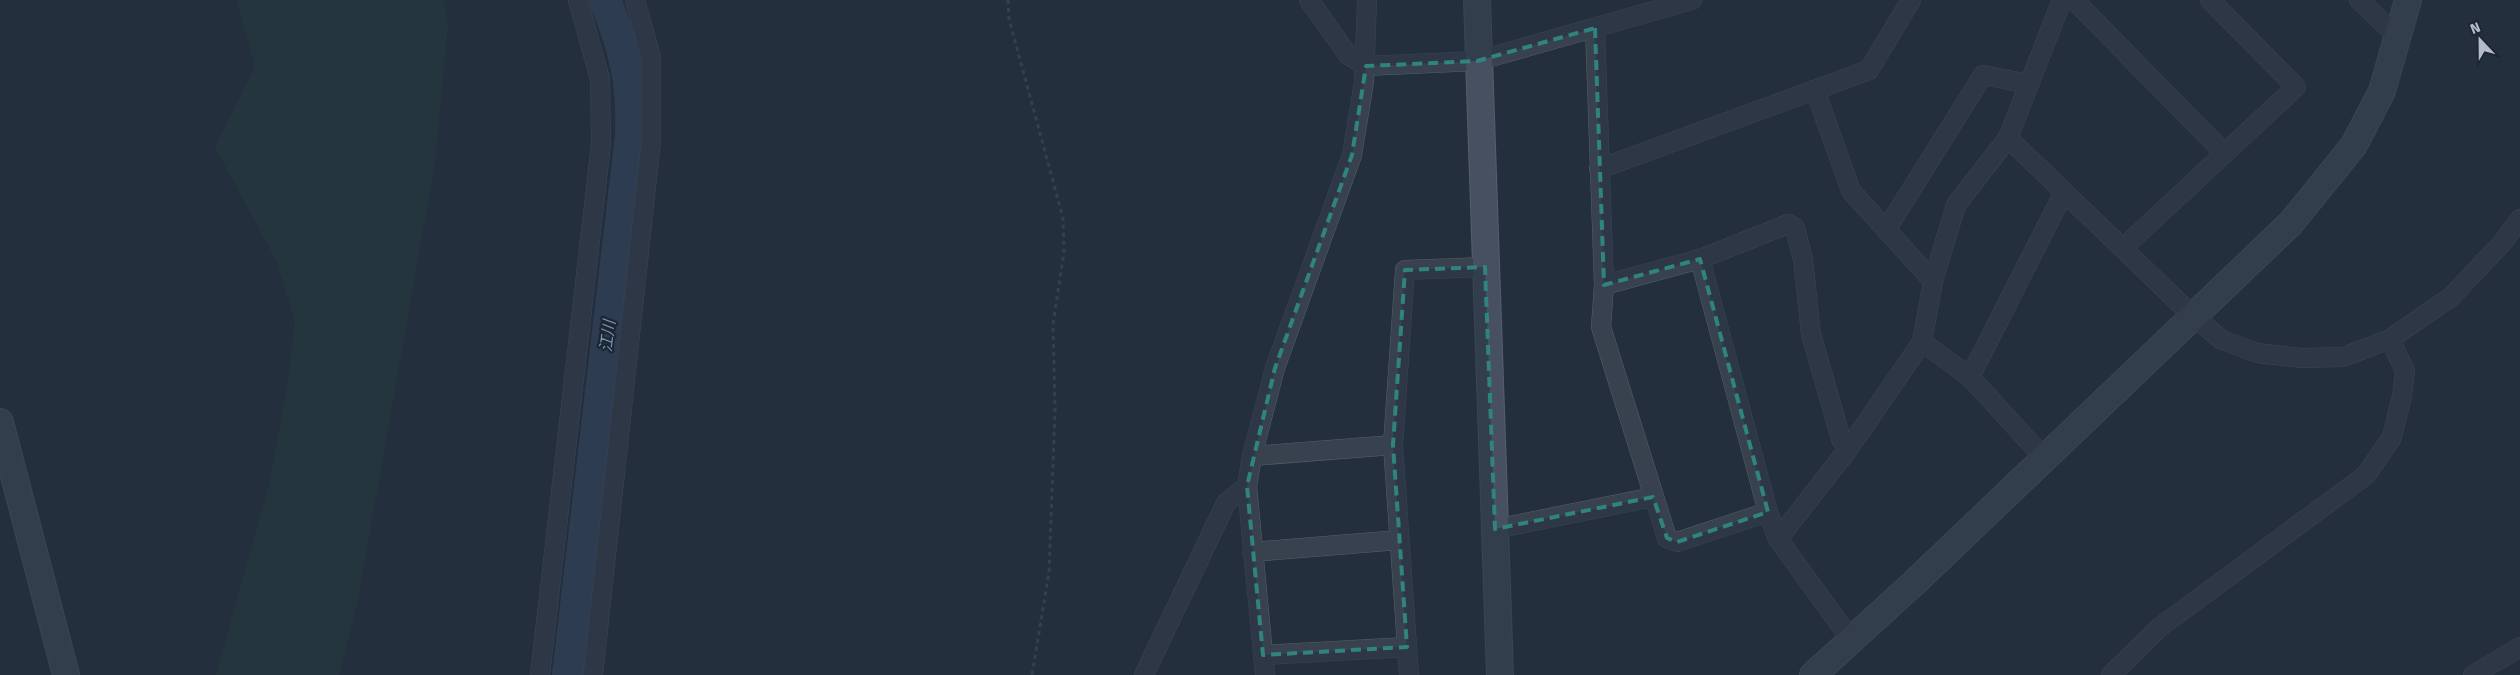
<svg xmlns="http://www.w3.org/2000/svg" width="2520" height="675" viewBox="0 0 2520 675" font-family="'Fira Sans','Noto Sans JP',sans-serif">
<rect width="100%" height="100%" fill="#242f3e"/>
<!-- green -->
<polygon fill="#263c3f" points="237,0 443,0 448,24 435,162 358,599 339,675 216,675 270,481 288,381 295,321 276,260 215,147 255,67"/>
<g fill="none" stroke-linecap="round" stroke-linejoin="round">
<!-- river -->
<path stroke="#394c67" stroke-width="32" d="M568 675 631 136C633 82 625 49 605 0"/>
<defs>
<g id="street">
<polyline points="1309,0 1348,55 1366,66 1477,61 1692,0"/>
<polyline points="2074,0 2224,153"/>
<polyline points="2359,0 2398,37"/>
<polyline points="1595,28 1604,285 1601,327 1667,538 1677,542 1768,512"/>
<polyline points="1815,90 1851,191 1933,281"/>
<polyline points="2008,138 2194,317 2222,340 2257,353 2301,358 2343,357 2390,339 2451,297 2502,243 2520,219"/>
<polyline points="1599,169 1869,70 1911,0"/>
<polyline points="1886,230 1983,75 2029,84"/>
<polyline points="2123,248 2296,87 2210,0"/>
<polyline points="1700,259 1768,512 1778,539 1852,641"/>
<polyline points="1604,285 1700,259 1788,224 1795,228 1803,259 1811,334 1841,439 1849,448"/>
<polyline points="1922,342 1970,377 2045,459"/>
<polyline points="1970,377 2064,192"/>
<polyline points="1252,456 1393,445"/>
<polyline points="1495,529 1653,497"/>
<polyline points="1778,539 1849,448 1922,342 1933,281 1956,205 2008,138 2062,0"/>
<polyline points="1252,552 1399,540"/>
<polyline points="1263,655 1407,647"/>
<polyline points="540,675 601,144 600,79 578,0"/>
<polyline points="593,675 651,141 651,57 635,0"/>
<polyline points="1144,675 1226,503 1247,486"/>
<polyline points="1265,675 1247,486 1252,456 1275,368 1352,155 1364,82 1367,0"/>
<polyline points="1409,675 1393,445 1405,270 1485,267"/>
<polyline points="2111,675 2160,627 2366,475 2392,437 2402,396 2405,371 2390,339"/>
<polyline points="2473,675 2520,647"/>
</g>
<g id="secondary">
<polyline points="1477,0 1500,675"/>
<polyline points="0,422 66,675"/>
<polyline points="1813,675 1915,582 2291,223 2354,145 2382,91 2408,0"/>
</g>
</defs>
<!-- street casing -->
<use href="#street" stroke="#565f6c" stroke-width="20"/>
<!-- secondary casing -->
<use href="#secondary" stroke="#565f6c" stroke-width="28"/>
<!-- path -->
<polyline stroke="#44595c" stroke-width="3" stroke-dasharray="4 4" stroke-linecap="butt" points="1008,0 1009,19 1063,218 1064,252 1053,324 1055,411 1049,572 1032,675"/>
<!-- street -->
<use href="#street" stroke="#38414e" stroke-width="19"/>
<!-- secondary -->
<use href="#secondary" stroke="#465061" stroke-width="26"/>
</g>
<!-- marked area -->
<path d="M0 0H2520V675H0ZM1595 28 1604 285 1700 259 1768 512 1677 542 1667 538 1653 497 1495 529 1485 267 1405 270 1393 445 1407 647 1263 655 1247 486 1275 368 1352 155 1366 66 1477 61Z" fill="#242f3e" fill-opacity=".55" fill-rule="evenodd"/>
<path fill="none" stroke="#308480" stroke-width="4" stroke-dasharray="10 6" stroke-linejoin="round" d="M1595 28 1604 285 1700 259 1768 512 1677 542 1667 538 1653 497 1495 529 1485 267 1405 270 1393 445 1407 647 1263 655 1247 486 1275 368 1352 155 1366 66 1477 61Z"/>
<g text-anchor="middle" stroke-width="4.5" stroke-linejoin="round" paint-order="stroke">
<!-- water labels -->
<g font-size="16" font-style="italic" fill="#7c92b1" stroke="#1d2633">
<text transform="translate(607 336) rotate(-83)" y="6">江川</text>
</g>
</g>
<!-- north arrow -->
<g transform="translate(2480 40) rotate(338)" stroke="#1d2633" stroke-width="4" paint-order="stroke">
<path d="M0-4L9 19L0 12L-9 19Z" fill="#b4bcc9"/>
<text y="-8" font-size="14" font-weight="bold" text-anchor="middle" fill="#b4bcc9">N</text>
</g>
</svg>
